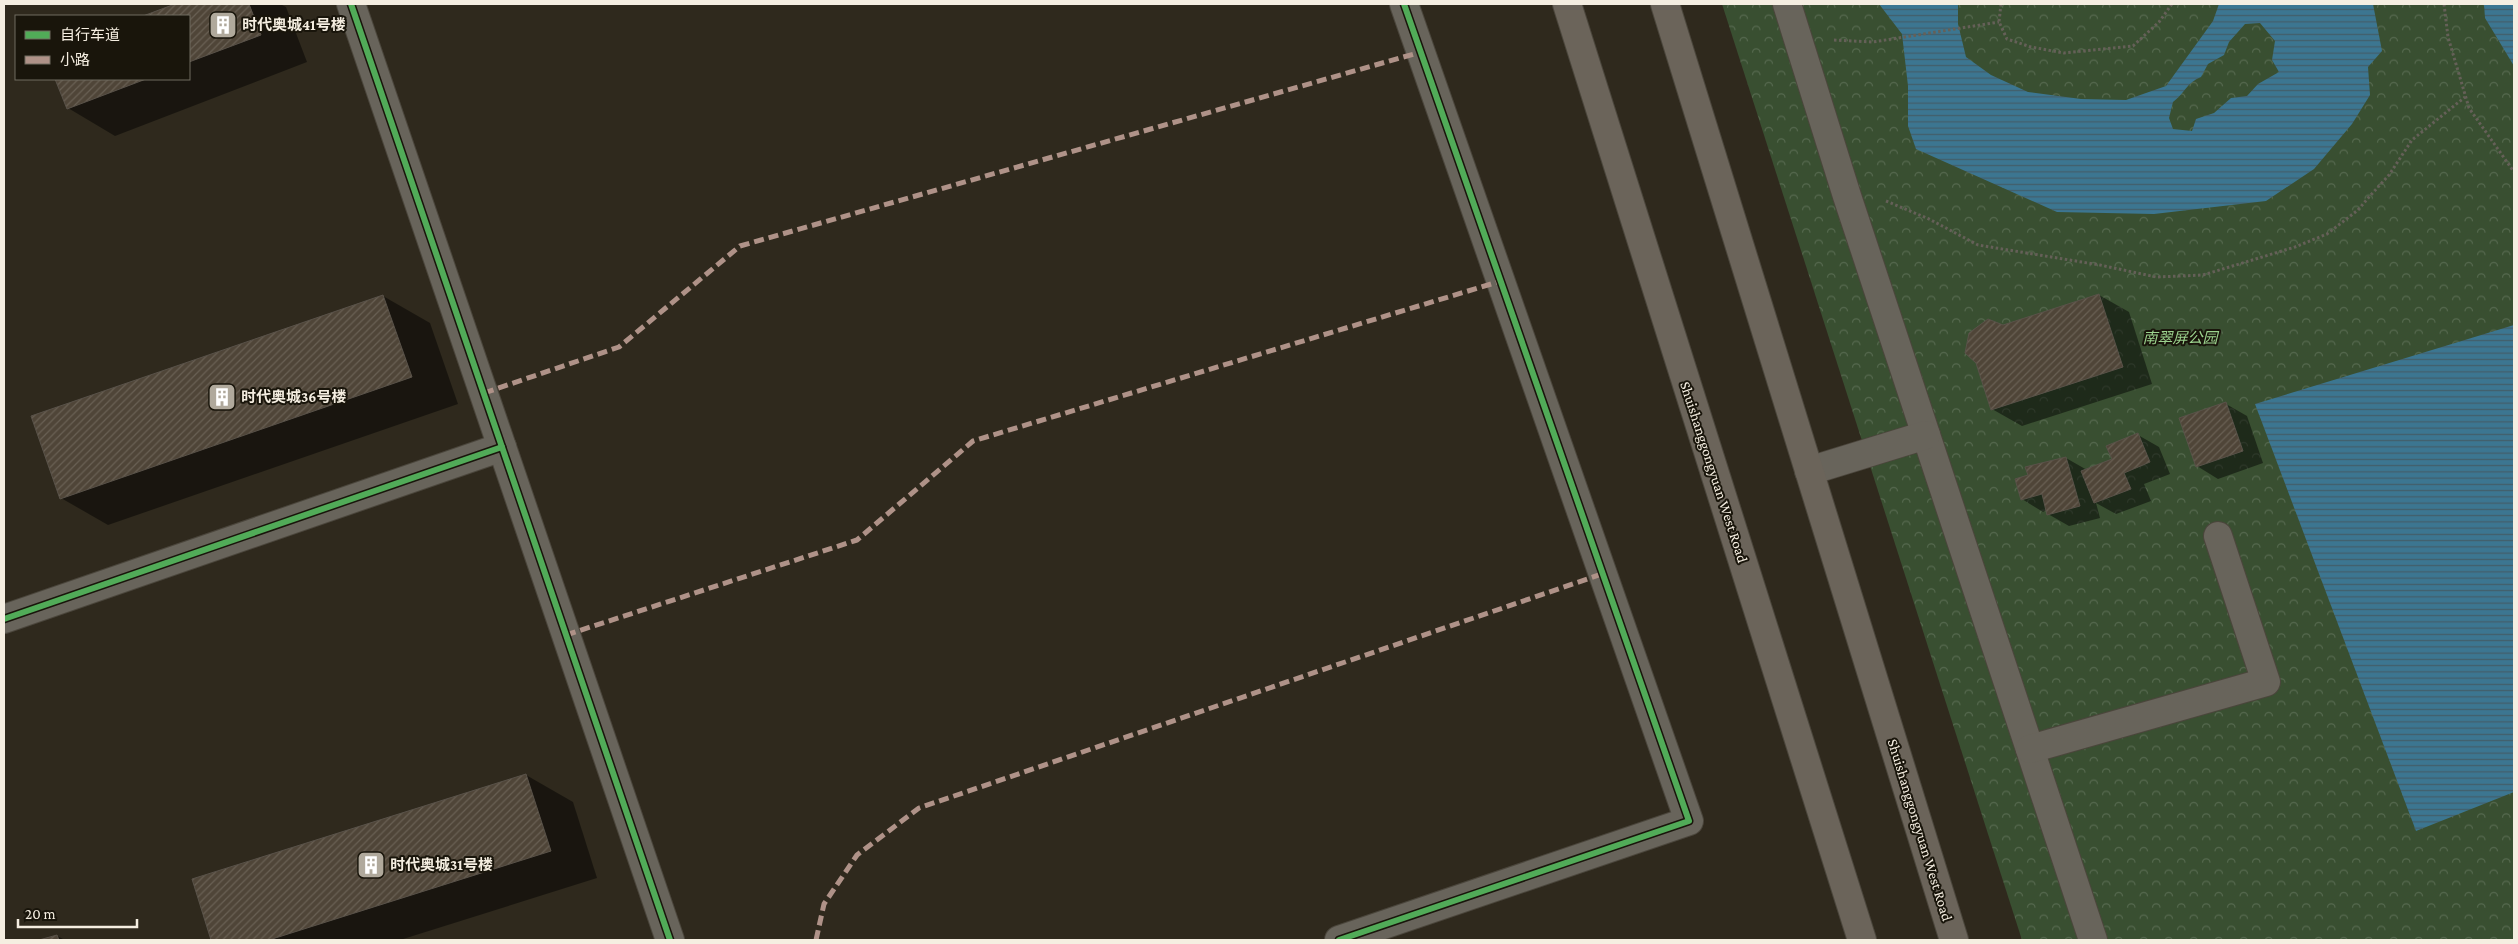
<svg xmlns="http://www.w3.org/2000/svg" width="2518" height="944" viewBox="0 0 2518 944" font-family="'Crimson Pro','Noto Sans SC',serif">
<defs>
<pattern id="forest-crowns" width="20" height="18" patternUnits="userSpaceOnUse" patternTransform="scale(1.25)"><rect width="20" height="18" fill="#394f31"/><path d="M2 6a3 3 0 1 1 6 0M12 15a3 3 0 1 1 6 0" fill="none" stroke="#56694f"/></pattern>
<pattern id="water-rules" width="6" height="5" patternUnits="userSpaceOnUse" patternTransform="scale(1.25)"><rect width="6" height="5" fill="#3c7691"/><path d="M0 2.5h6" fill="none" stroke="#435e6a"/></pattern>
<pattern id="building-hatch" width="6" height="6" patternUnits="userSpaceOnUse" patternTransform="scale(1.25)"><rect width="6" height="6" fill="#4f4538"/><path d="M-1 1l2-2M0 6l6-6M5 7l2-2" fill="none" stroke="#696054"/></pattern>
</defs>
<rect width="100%" height="100%" fill="#2f291d"/>
<!-- forest -->
<polygon fill="url(#forest-crowns)" points="1722,4 2514,4 2514,940 2022,940"/>
<!-- water -->
<g fill="url(#water-rules)" fill-rule="evenodd">
<path d="M1879 4H1958V24L1966 57 1991 75 2028 92 2081 99 2126 100 2166 86 2213 21 2219 4H2373L2382 51 2368 67 2370 95 2352 124 2314 169 2266 201 2154 214 2057 212 1916 149 1908 126V86L1902 34ZM2260 23 2275 41 2272 60 2279 72 2258 84 2247 96 2231 98 2214 113 2196 119 2192 131 2173 129 2169 118 2173 102C2184 94 2187 82 2201 77L2208 64 2224 55 2229 42 2245 24Z"/>
<polygon points="2484,4 2514,4 2514,66 2485,18"/>
<polygon points="2514,325 2514,792 2416,831 2255,404"/>
</g>
<!-- shadow -->
<g fill="#0007">
<polygon points="179,4 280,4 286,7 307,62 115,136 68,108 56,79 189,79 189,16 146,16"/>
<polygon points="2099,295 2129,312 2152,384 2022,426 1992,409 2003,326"/>
<polygon points="383,296 430,323 458,404 108,525 61,498"/>
<polygon points="2226,404 2247,416 2263,463 2218,479 2197,466"/>
<polygon points="2138,435 2159,447 2170,474 2144,484 2151,501 2116,514 2096,503 2100,518 2069,526 2048,514 2047,510 2043,512 2022,499 2029,476 2066,458 2087,470 2113,460"/>
<polygon points="526,775 573,802 597,878 400,940 212,940 193,879"/>
<polygon points="57,936 65,940 43,940"/>
</g>
<!-- building -->
<g fill="url(#building-hatch)" stroke="#595249">
<polygon points="175,4 249,4 261,35 189,62 189,16 143,16"/>
<polygon points="55,79 146,79 67,109"/>
<polygon points="2099,294 2123,367 1991,410 1976,363 1965,353 1969,333 1988,319 2003,325"/>
<polygon points="383,295 412,377 60,499 31,416"/>
<polygon points="2226,402 2243,451 2196,467 2179,418"/>
<polygon points="2138,433 2150,462 2124,473 2131,489 2094,503 2081,471 2112,459 2106,446"/>
<polygon points="2066,457 2080,506 2047,515 2042,494 2021,500 2015,479 2028,475 2025,467"/>
<polygon points="526,774 551,851 269,940 211,940 192,879"/>
<polygon points="57,935 59,940 39,940"/>
</g>
<g fill="none" stroke-linecap="round" stroke-linejoin="round">
<defs>
<g id="minor">
<polyline points="351,4 670,940"/>
<polyline points="1787,4 1847,196 2093,940"/>
<polyline points="1809,471 1926,435"/>
<polyline points="4,619 502,447"/>
<polyline points="2030,749 2266,682 2218,536"/>
<polyline points="1339,940 1689,821 1404,4"/>
</g>
<g id="major">
<polyline points="1567,4 1862,940"/>
<polyline points="1665,4 1954,940"/>
</g>
</defs>
<!-- minor casing -->
<use href="#minor" stroke="#4b463c" stroke-width="30"/>
<!-- major casing -->
<use href="#major" stroke="#4b463c" stroke-width="30"/>
<!-- path -->
<g stroke="#656058" stroke-width="3" stroke-dasharray="2.5 2.5" stroke-linecap="butt">
<polyline points="2001,4 1999,22 2007,39 2031,47 2064,53 2133,46 2159,22 2172,4"/>
<polyline points="2444,4 2448,37 2469,108 2514,172"/>
<polyline points="1834,40 1873,42 1999,22"/>
<polyline points="1886,201 1929,219 1978,245 2100,265 2156,277 2203,275 2295,247 2327,234 2358,210 2369,197 2389,175 2412,140 2465,97"/>
</g>
<!-- minor -->
<use href="#minor" stroke="#68645b" stroke-width="28"/>
<!-- major -->
<use href="#major" stroke="#6b645a" stroke-width="28"/>
<!-- quiet -->
<g stroke="#af9288" stroke-width="5" stroke-dasharray="10 5" stroke-linecap="butt">
<polyline points="484,393 619,347 740,246 1421,52"/>
<polyline points="566,635 857,540 973,441 1501,281"/>
<polyline points="816,940 824,904 857,855 919,808 1602,574"/>
</g>
<defs>
<g id="cycleway">
<polyline points="351,4 670,940"/>
<polyline points="4,619 502,447"/>
<polyline points="1339,940 1689,821 1404,4"/>
</g>
</defs>
<!-- cycleway casing -->
<use href="#cycleway" stroke="#19150b" stroke-width="9"/>
<!-- cycleway -->
<use href="#cycleway" stroke="#51ab58" stroke-width="6"/>
</g>
<!-- icons -->
<defs>
<symbol id="building-square" viewBox="-11 -11 22 22"><rect x="-9" y="-9" width="18" height="18" rx="4" fill="#b0a99c" stroke="#19150b"/><path d="M-4-6H4V6H1V3H-1V6H-4ZM-2.5-4.3h1.7v1.8h-1.7ZM.8-4.3h1.7v1.8H.8ZM-2.5-1h1.7V.8h-1.7ZM.8-1h1.7V.8H.8Z" fill="#fff"/></symbol>
</defs>
<g fill-rule="evenodd">
<use href="#building-square" x="207" y="9" width="32" height="32"/>
<use href="#building-square" x="206" y="381" width="32" height="32"/>
<use href="#building-square" x="355" y="849" width="32" height="32"/>
</g>
<g text-anchor="middle" stroke-width="4" stroke-linejoin="round" paint-order="stroke">
<!-- poi labels -->
<g font-size="15" font-weight="bold" fill="#f5eee1" stroke="#19150b" text-anchor="start">
<text x="242" y="30">时代奥城41号楼</text>
<text x="241" y="402">时代奥城36号楼</text>
<text x="390" y="870">时代奥城31号楼</text>
</g>
<!-- park labels -->
<g font-size="15" font-style="italic" fill="#9cd38e" stroke="#19150b">
<text x="2180" y="343">南翠屏公园</text>
</g>
<!-- street labels -->
<g font-size="15" fill="#f5eee1" stroke="#19150b">
<text transform="translate(1714 472) rotate(72)" y="5">Shuishanggongyuan West Road</text>
<text transform="translate(1920 830) rotate(73)" y="5">Shuishanggongyuan West Road</text>
</g>
</g>
<!-- border -->
<rect width="2518" height="944" fill="none" stroke="#f5eee1" stroke-width="10"/>
<!-- legend -->
<rect x="15" y="15" width="175" height="65" fill="#19150b" stroke="#716c61"/>
<rect x="25" y="31" width="25" height="8" fill="#51ab58" stroke="#716c61"/>
<text x="60" y="40" font-size="15" fill="#f5eee1">自行车道</text>
<rect x="25" y="56" width="25" height="8" fill="#af9288" stroke="#716c61"/>
<text x="60" y="65" font-size="15" fill="#f5eee1">小路</text>
<!-- scale -->
<path d="M18 919v8h119v-8" fill="none" stroke="#f5eee1" stroke-width="2.5"/>
<text x="25" y="919" font-size="15" fill="#f5eee1" stroke="#19150b" stroke-width="4" paint-order="stroke">20 m</text>
</svg>
